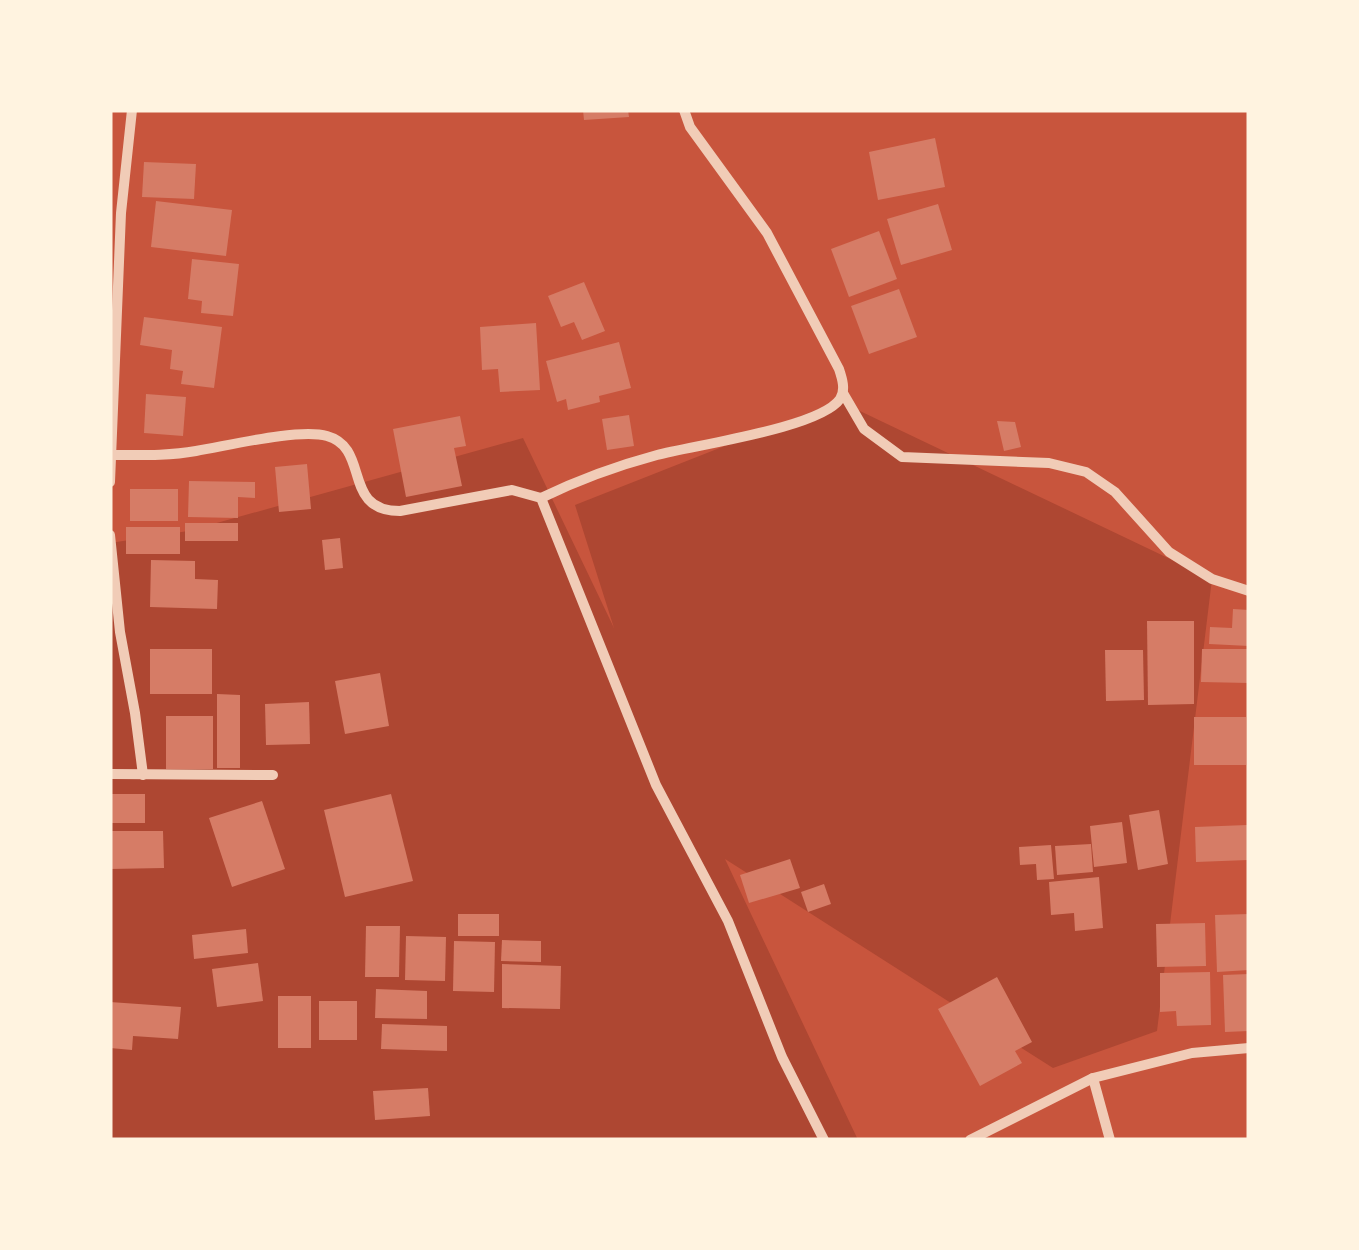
<svg xmlns="http://www.w3.org/2000/svg" width="1359" height="1250" viewBox="0 0 1359 1250" font-family="Lato,sans-serif">
<rect width="100%" height="100%" fill="#c8553d"/>
<!-- green -->
<polygon fill="#ae4732" points="839,401 1212,579 1157,1031 1053,1068 725,859 858,1140 110,1140 110,543 188,531 523,438 614,628 575,505"/>
<!-- building -->
<g fill="#d67c66">
<polygon points="583,110 628,110 629,117 584,120"/>
<polygon points="935,138 945,187 878,200 869,152"/>
<polygon points="144,162 196,164 194,199 142,197"/>
<polygon points="156,201 232,210 226,256 151,247"/>
<polygon points="938,204 952,250 901,265 887,219"/>
<polygon points="879,231 897,279 849,297 831,249"/>
<polygon points="192,259 239,264 233,316 201,313 202,301 188,299"/>
<polygon points="584,282 605,331 582,340 574,322 561,327 548,296"/>
<polygon points="899,289 917,337 869,354 851,306"/>
<polygon points="144,317 222,327 214,388 181,384 183,371 170,369 172,350 140,345"/>
<polygon points="536,323 540,390 500,392 498,369 482,370 480,327"/>
<polygon points="619,342 631,388 599,396 600,402 568,410 566,399 557,402 546,361"/>
<polygon points="146,394 186,397 183,436 144,433"/>
<polygon points="629,415 634,446 607,450 602,419"/>
<polygon points="460,416 466,446 454,448 462,486 406,497 393,429"/>
<polygon points="997,421 1015,422 1021,447 1004,451"/>
<polygon points="307,464 311,509 279,512 275,467"/>
<polygon points="189,481 255,482 255,498 238,497 238,518 188,517"/>
<rect x="130" y="489" width="48" height="32"/>
<rect x="185" y="523" width="53" height="18"/>
<rect x="126" y="527" width="54" height="27"/>
<polygon points="340,538 343,568 325,570 322,540"/>
<polygon points="151,560 195,561 195,579 218,580 217,609 150,607"/>
<polygon points="1233,609 1249,610 1249,646 1209,644 1210,627 1232,628"/>
<polygon points="1147,621 1194,621 1194,704 1148,705"/>
<rect x="150" y="649" width="62" height="45"/>
<polygon points="1202,649 1249,649 1249,683 1201,682"/>
<polygon points="1105,650 1143,650 1144,700 1106,701"/>
<polygon points="380,673 389,726 345,734 335,681"/>
<polygon points="217,694 240,695 240,768 217,768"/>
<polygon points="309,702 310,744 266,745 265,704"/>
<rect x="166" y="716" width="47" height="53"/>
<rect x="1194" y="717" width="52" height="48"/>
<rect x="110" y="794" width="35" height="29"/>
<polygon points="391,794 413,881 345,897 324,810"/>
<polygon points="262,801 285,869 232,887 209,818"/>
<polygon points="1159,810 1168,864 1138,870 1129,815"/>
<polygon points="1122,822 1127,863 1094,867 1090,826"/>
<polygon points="1247,825 1248,860 1196,862 1195,827"/>
<polygon points="110,831 163,831 164,868 110,869"/>
<polygon points="1091,844 1093,872 1057,875 1055,846"/>
<polygon points="1051,845 1054,879 1037,880 1036,864 1020,865 1019,847"/>
<polygon points="790,859 800,888 749,903 740,875"/>
<polygon points="1099,877 1103,928 1075,931 1074,913 1051,915 1049,882"/>
<polygon points="824,884 831,904 808,912 801,892"/>
<rect x="458" y="914" width="41" height="22"/>
<polygon points="1249,914 1249,970 1217,972 1215,915"/>
<polygon points="1205,923 1206,966 1157,967 1156,924"/>
<polygon points="366,926 400,926 399,977 365,977"/>
<polygon points="246,929 248,953 194,959 192,935"/>
<polygon points="406,936 446,937 445,981 405,980"/>
<polygon points="502,940 541,941 541,962 501,961"/>
<polygon points="454,941 495,942 494,992 453,991"/>
<polygon points="258,963 263,1001 217,1007 212,969"/>
<polygon points="502,964 561,966 560,1009 502,1008"/>
<polygon points="1210,972 1211,1025 1177,1026 1176,1011 1160,1012 1160,973"/>
<polygon points="1249,974 1249,1031 1225,1032 1223,975"/>
<polygon points="997,977 1032,1042 1015,1051 1022,1063 980,1086 938,1009"/>
<polygon points="376,989 427,991 427,1019 375,1018"/>
<rect x="278" y="996" width="33" height="52"/>
<rect x="319" y="1001" width="38" height="39"/>
<polygon points="110,1002 181,1007 178,1039 133,1036 132,1050 110,1048"/>
<polygon points="382,1024 447,1026 447,1051 381,1049"/>
<polygon points="428,1088 430,1116 375,1120 373,1091"/>
</g>
<g fill="none" stroke-linecap="round" stroke-linejoin="round">
<!-- minor -->
<g stroke="#f1ccb7" stroke-width="10">
<polyline points="843,393 864,429 902,457 1049,463 1086,472 1115,492 1169,552 1212,579 1249,591"/>
<path d="M111 455C140 455 168 456 196 451 227 446 299 428 327 436 371 448 341 511 400 511L512 490 541 498 656 785 728 921 782 1057 824 1140"/>
<polyline points="110,482 121,213 132,110"/>
<path d="M541 498C578 480 616 466 657 455 694 445 820 428 840 399 846 390 842 378 839 369L767 233 690 127 684 110"/>
<polyline points="110,535 120,632 135,713 143,775"/>
<polyline points="110,774 273,775"/>
<polyline points="1093,1078 1110,1140"/>
<polyline points="970,1140 1093,1078 1192,1053 1249,1048"/>
</g>
</g>
<!-- border -->
<rect width="1359" height="1250" fill="none" stroke="#fff3e0" stroke-width="225"/>
</svg>
